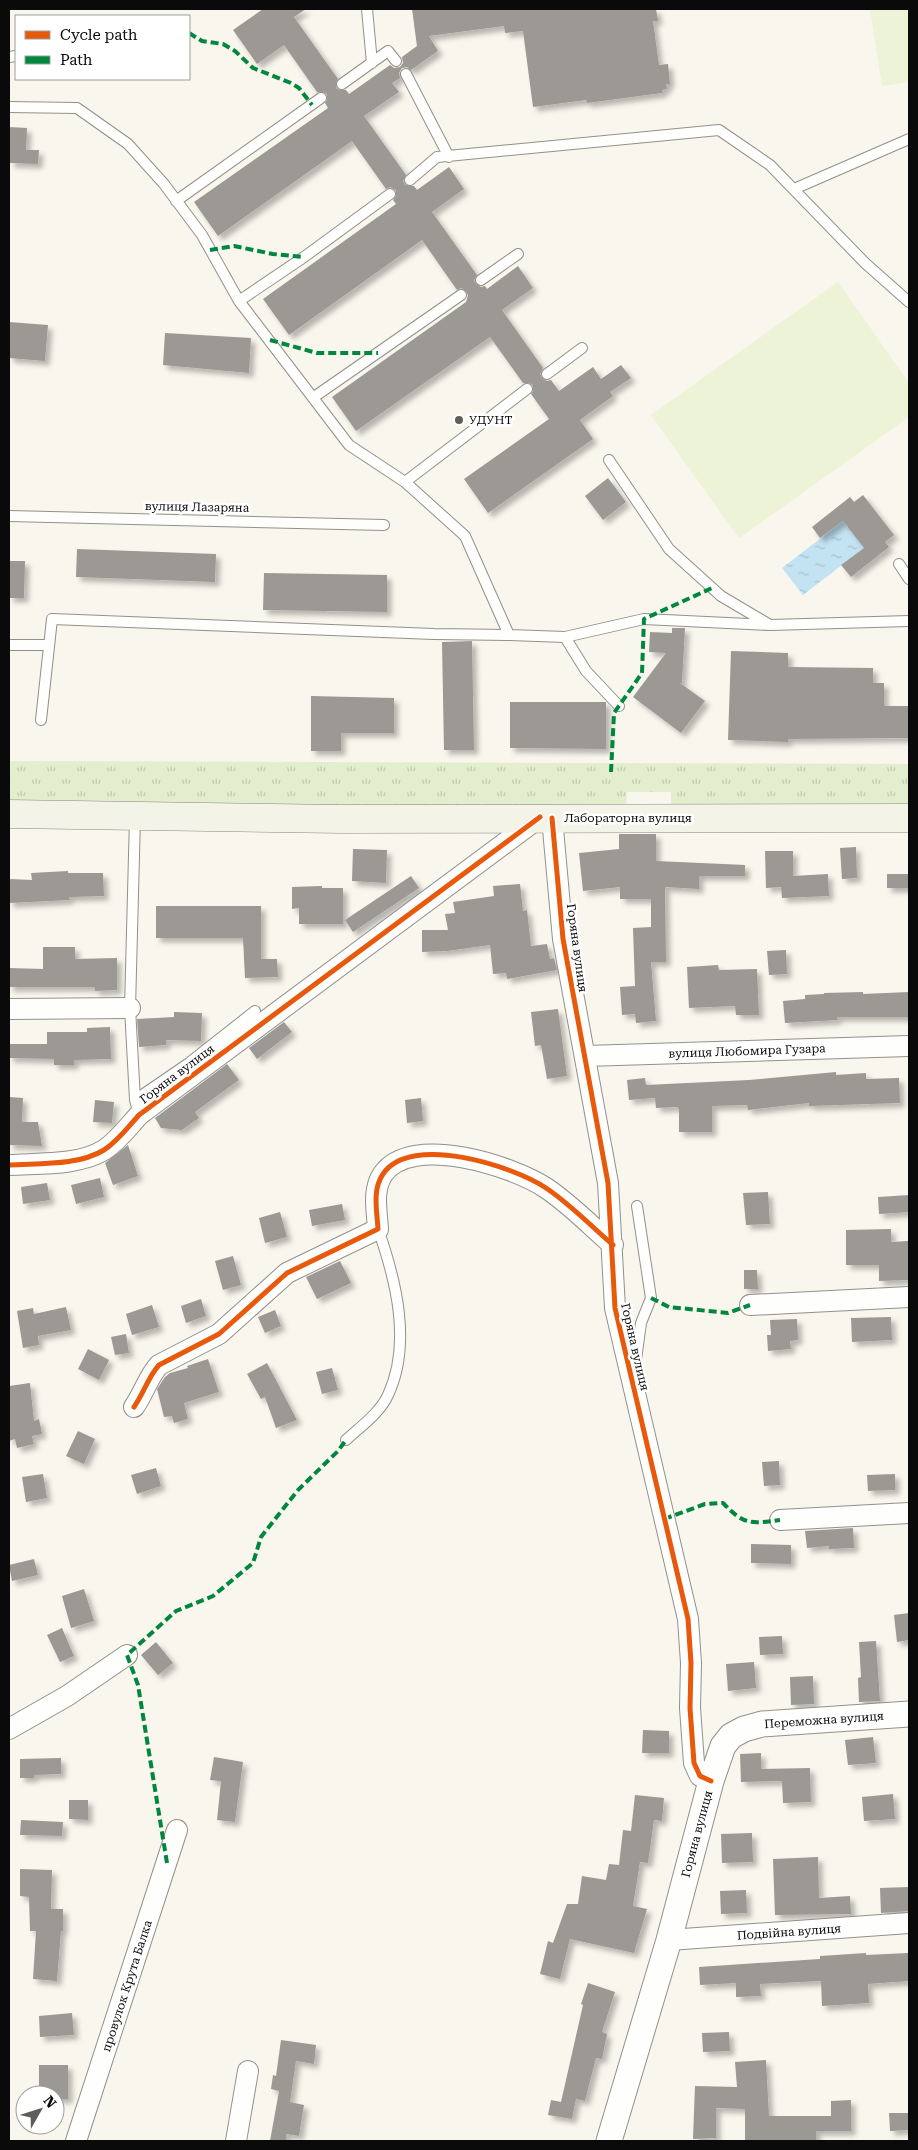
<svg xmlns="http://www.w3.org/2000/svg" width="918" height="2150" viewBox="0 0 918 2150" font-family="'Roboto Serif',serif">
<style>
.grass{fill:url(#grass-tufts)}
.pitch{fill:#ecf3d6}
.water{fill:url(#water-ripples)}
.building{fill:#9c9894;filter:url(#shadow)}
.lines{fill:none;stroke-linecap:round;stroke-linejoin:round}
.service-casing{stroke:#92908c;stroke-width:12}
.minor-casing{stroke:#92908c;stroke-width:22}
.tertiary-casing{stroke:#92908c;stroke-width:27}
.secondary-casing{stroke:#888783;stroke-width:29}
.service{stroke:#fefefc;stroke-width:10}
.minor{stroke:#fefefc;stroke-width:20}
.tertiary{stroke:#fefefc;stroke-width:25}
.secondary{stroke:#f4f3e7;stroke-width:28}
.quiet{stroke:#00873e;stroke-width:4;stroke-dasharray:8 4;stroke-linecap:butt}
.cycleway-casing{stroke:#fff;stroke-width:8}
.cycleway{stroke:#e8590c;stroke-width:5}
.poi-dot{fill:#5e5d59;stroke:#fff;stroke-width:2}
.labels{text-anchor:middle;stroke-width:5;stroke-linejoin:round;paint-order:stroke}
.poi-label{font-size:12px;fill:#0a0a0a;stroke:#fff;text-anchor:start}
.street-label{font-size:12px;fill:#0a0a0a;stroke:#fff}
</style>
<defs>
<pattern id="grass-tufts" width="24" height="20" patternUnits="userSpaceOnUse" patternTransform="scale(1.25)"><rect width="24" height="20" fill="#e2eecd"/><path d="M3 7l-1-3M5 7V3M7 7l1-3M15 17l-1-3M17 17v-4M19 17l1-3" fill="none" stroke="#c1cbaf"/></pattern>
<pattern id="water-ripples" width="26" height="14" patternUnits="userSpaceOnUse" patternTransform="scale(1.25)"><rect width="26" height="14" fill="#c3e3f3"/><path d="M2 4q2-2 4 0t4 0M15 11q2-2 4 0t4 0" fill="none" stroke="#a6c1cf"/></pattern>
<filter id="shadow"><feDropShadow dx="4.5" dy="4.5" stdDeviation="2.5" flood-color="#0004"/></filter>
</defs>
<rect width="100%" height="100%" fill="#f9f6ed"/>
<path class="grass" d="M9,761L909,764V805L671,807V792H627L626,807L9,804Z"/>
<path class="pitch" d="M870,9H909V82L882,86Z
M838,282L909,383V417L739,538L651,415Z"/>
<path class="water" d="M843,521L864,548L803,595L782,568Z"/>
<path class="building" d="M263,9H306L294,17L338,79L336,82V88L340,90H346L349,94L390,65L394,68L400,67L403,63L402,57L417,46L412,9H656L658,21H653L659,65L668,64L670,84H666L667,89L662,90V93L587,103L586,100L533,107L523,31L505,33L504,26L429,36L438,51L411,70L407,67L402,68L399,73L400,78L392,83L399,92L364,116L406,175L403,181L405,185L414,186L417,190L449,167L464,189L432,212L477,275L474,280L476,284L481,287L485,286L487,289L518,266L533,288L502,310L543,368L540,374L542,378L547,381L551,380L559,391L593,367L601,379L621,365L631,378L610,392L613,396L580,420L593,439L488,513L464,479L549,419L531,394L533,391V385L529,383H523L490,337L356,431L332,397L466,302L468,295L466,291L461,288L457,290L422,240L289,335L263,299L396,204L393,200L396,196V190L390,187L386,189L352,141L218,236L194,202L328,108L325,103L327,100V94L323,92H317L284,45L257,64L233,30Z
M9,127L27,128L26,150H39L38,164L10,163Z
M9,322L48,325L45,361L9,358Z
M165,333L251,338L249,373L163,365Z
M608,478L626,502L603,520L585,496Z
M863,495L894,535L885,542L889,547L851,577L841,565L864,548L843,521L820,538L812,527L850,497L854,502Z
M77,549L216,554L215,582L76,577Z
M9,561H25L24,598H9Z
M264,573L387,575V612L263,610Z
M672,628H685L682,683H680L705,701L681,733L633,697L666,653L649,652L650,632L672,633Z
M472,641L474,750H444L442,642Z
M731,651L788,653V667L873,668V683H884V706H909V738L788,739V742L728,740Z
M311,696L394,698V733H341V751H311Z
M510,702H606V749L510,748Z
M619,834H656V861L745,865V876H699V889L665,887L666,962H651L656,1021L636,1023L635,1014L622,1015L620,987L635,986L633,928L651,927V899H620V887L583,891L579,853L619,849Z
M856,847L857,878L842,879L840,848Z
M353,849L387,850L386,883L352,881Z
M765,851H793V876L828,874L829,896L782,898L781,887L766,888Z
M68,871V873H103L104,896L69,897V900L9,903V879L32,880L31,873Z
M887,874H909V888H887Z
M411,876L419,888L353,932L345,920Z
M520,884L523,911L527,910L531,946L547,944L550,959L554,958L557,970L507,979L506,973L493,974L490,945L447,951L422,952V930H448L445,914L455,913L453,902L494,896L493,886Z
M322,886V888H343V924H299V908L292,909V887Z
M156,906H261V959H277L278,977L245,978L243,938H156Z
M43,947H75V959L117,958V990L95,991V987H9V968L43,969Z
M786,950L787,974L769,975L767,951Z
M718,965L719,970L757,969L759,1015H736L735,1006L689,1008L687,967Z
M863,992V994L909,992V1017H837V1020L785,1023L783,1001L805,999V995L824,994V993Z
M558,1009L567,1076L547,1079L541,1045L535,1046L531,1012Z
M174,1012L202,1013L201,1041L166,1040V1045L139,1047L137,1019L174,1017Z
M284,1022L292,1032L257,1059L249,1048Z
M110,1027L111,1059L74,1060V1065H54V1059L9,1058V1044H47V1032H87V1028Z
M227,1064L239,1080L195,1112L199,1118L182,1130L161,1128L155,1118Z
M836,1072V1075L866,1073V1079L899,1078L900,1103L809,1106V1103L748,1110L747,1105L712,1106V1132H679V1109L677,1107L656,1108L655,1098L629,1100L627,1080L645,1078L646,1085L749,1080Z
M9,1097L23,1098L22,1122H38L42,1146L9,1145Z
M421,1098L423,1121L407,1123L405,1100Z
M95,1100L114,1102L112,1123L93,1122Z
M128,1145L138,1176L113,1185L105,1163Z
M100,1178L104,1197L76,1204L71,1185Z
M47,1183L50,1200L23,1204L21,1187Z
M768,1192L770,1224L746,1225L743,1193Z
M909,1195V1212L879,1214L878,1197Z
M342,1204L345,1220L312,1226L309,1210Z
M280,1212L287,1237L265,1243L259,1218Z
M891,1229V1242L908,1241L909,1280L879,1281V1265H846V1230Z
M233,1256L241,1285L223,1290L215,1261Z
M340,1261L351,1283L317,1299L306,1277Z
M744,1270H757L758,1289H744Z
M201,1299L206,1316L186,1323L181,1306Z
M152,1305L159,1327L132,1335L126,1314Z
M66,1307L71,1330L38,1336L39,1345L23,1348L17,1311L33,1308L34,1314Z
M275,1310L281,1326L265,1333L258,1317Z
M891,1317L892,1340L852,1342L851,1318Z
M797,1319L798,1340L790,1341L791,1349L768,1351L767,1335H771L770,1320Z
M126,1334L129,1353L115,1355L111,1337Z
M88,1349L109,1360L99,1380L78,1369Z
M208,1359L219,1392L184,1403L188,1419L174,1423L172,1416L164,1417L157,1389L165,1377L170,1373L188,1368L187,1366Z
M267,1363L297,1420L276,1428L265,1397L261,1399L247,1374Z
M332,1368L338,1390L322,1394L316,1372Z
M30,1383L34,1421L39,1419L42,1434L32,1436L34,1444L17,1448L15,1439L9,1441V1386Z
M78,1431L95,1439L84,1464L66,1456Z
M779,1461L780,1485L764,1486L762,1462Z
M156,1468L161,1486L137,1494L131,1475Z
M43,1474L47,1498L26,1502L22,1477Z
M895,1474V1490L868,1491L867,1475Z
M853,1528L854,1548L829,1549V1546L807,1548L805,1531Z
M751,1544L791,1545V1564L751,1563Z
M34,1559L38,1575L12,1581L9,1565Z
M84,1589L94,1621L71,1628L62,1596Z
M909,1613V1640L897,1642L894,1615Z
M62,1628L74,1656L60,1662L47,1635Z
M782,1636L783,1654L760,1655L759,1637Z
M876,1641L880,1701L859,1702L858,1678L861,1677L859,1642Z
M156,1642L173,1663L158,1675L141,1655Z
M754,1662L756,1688L728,1691L726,1664Z
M813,1676L814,1704L791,1705L790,1677Z
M643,1730L669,1731V1753H642Z
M873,1737L876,1763L848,1765L845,1740Z
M761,1753V1769L810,1768L811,1802L783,1803L782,1781L741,1782L740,1754Z
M214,1757L243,1762L235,1822L217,1820L221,1781L210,1780Z
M61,1758V1774L34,1775V1778H20V1759Z
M893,1794L895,1819L864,1821L862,1797Z
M635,1795L664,1798L662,1821L654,1820L648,1863L640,1862L633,1906L647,1909L634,1953L570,1939L560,1979L540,1974L548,1941L553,1943L567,1904H578L582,1876L606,1880L609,1864L619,1865L623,1830L631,1831Z
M69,1800H88V1820L69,1819Z
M21,1820L63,1822L62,1836L20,1835Z
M752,1833L753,1862L722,1863L721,1834Z
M818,1857L819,1898L850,1896L851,1914L775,1915L773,1859Z
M20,1869L52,1870L51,1909H63V1931H61L57,1981L33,1979L36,1931H30L29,1897L20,1896Z
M909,1887V1911L881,1913L880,1888Z
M746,1890L747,1913L721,1914L720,1891Z
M866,1953V1955L908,1953L909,1981L868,1984L869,2003L822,2006L821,1981L760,1984L761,1996L736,1997V1983L700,1985L699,1967L820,1959V1956Z
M588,1983L615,1992L602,2032L607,2034L602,2059L596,2058L585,2101L576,2099L572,2119L548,2115L551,2100L561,2102L583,2005L581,2004Z
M72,2013L74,2035L40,2037L39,2016Z
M729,2032L730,2051L703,2052L702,2033Z
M281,2040L316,2045L314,2064L296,2061L290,2102L304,2105L299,2136L286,2134V2141H270L279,2091L271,2089L273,2075L276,2076Z
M766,2060L769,2116H831V2101L851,2100V2131H816V2141H745V2109L716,2108V2138L693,2139L695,2086L737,2087L735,2062Z
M39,2065H68V2099H55V2095H39Z
M889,2113H909V2130L890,2131Z"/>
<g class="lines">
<defs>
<path id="service" d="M367,9L372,63
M9,57L16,56
M406,74L449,157
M342,84L388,51L396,61
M9,107L77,108L128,144L164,184L202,235L239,301L349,445L405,482L465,536L509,635
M410,180L437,157L719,130L770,165L865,263L909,302
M794,189L909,139
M176,201L321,98
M481,280L518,254
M239,301L304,257L390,194
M547,374L582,348
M314,397L461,295
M609,460L669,549L721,596L770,625L909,621
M405,482L527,389
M9,516L384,525
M899,564L909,579
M565,637L586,671L619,706
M9,645H49
M41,720L52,619L434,634L509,635L565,637L644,619L770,625
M135,817L130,1008L135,1100L139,1115
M135,1100L189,1063L255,1011
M635,1367L641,1323L651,1298L637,1206
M346,1440C360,1427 380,1413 388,1395C412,1344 396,1280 378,1229"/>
<path id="minor" d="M552,818L563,939L608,1183L615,1308L688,1619L691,1663L690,1708L694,1763L700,1776L711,1781
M9,1009L130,1008
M585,1056L909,1046
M9,1165C38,1163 78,1166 104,1150C118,1141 128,1127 139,1115L540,817
M750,1305L909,1297
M134,1407C144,1393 148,1377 159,1365L219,1334L287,1273L378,1229C377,1211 372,1190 383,1174C411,1133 513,1166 546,1188C570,1204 591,1226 613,1245
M780,1520L909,1513
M9,1729L67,1696L127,1655
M669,1940L909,1923
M76,2141L177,1830
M236,2141L248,2071"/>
<path id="tertiary" d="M609,2141L669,1940L711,1781L723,1746L731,1736L744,1729L762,1724L909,1714"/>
<path id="secondary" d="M9,814L341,819L909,818"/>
</defs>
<use href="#service" class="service-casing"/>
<use href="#minor" class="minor-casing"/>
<use href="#tertiary" class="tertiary-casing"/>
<use href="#secondary" class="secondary-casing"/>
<use href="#service" class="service"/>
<use href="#minor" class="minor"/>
<use href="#tertiary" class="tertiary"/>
<use href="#secondary" class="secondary"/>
<path class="quiet" d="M189,33L202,41L223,44L235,51L253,68L291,83L299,88L312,105
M210,250L234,246L273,254L304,257
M270,340L317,353H378
M611,772L614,713L642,673L644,619L712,588
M651,1298L669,1307L728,1313L750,1305
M664,1519L705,1504L723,1503C744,1525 750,1524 780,1520
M167,1863L138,1685L127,1655L176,1611L213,1596L253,1563L261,1537L298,1490L338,1451L346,1440"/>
<defs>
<path id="cycleway" d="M552,818L563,939L608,1183L615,1308L688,1619L691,1663L690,1708L694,1763L700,1776L711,1781
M9,1165C38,1163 78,1166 104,1150C118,1141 128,1127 139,1115L540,817
M134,1407C144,1393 148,1377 159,1365L219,1334L287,1273L378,1229C377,1211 372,1190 383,1174C411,1133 513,1166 546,1188C570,1204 591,1226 613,1245"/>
</defs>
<use href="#cycleway" class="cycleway-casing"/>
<use href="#cycleway" class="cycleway"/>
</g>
<circle class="poi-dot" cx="459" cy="420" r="5"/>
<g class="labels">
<g class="poi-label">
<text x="469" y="424">УДУНТ</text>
</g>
<g class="street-label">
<text transform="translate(197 507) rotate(1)" y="4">вулиця Лазаряна</text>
<text x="628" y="822">Лабораторна вулиця</text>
<text transform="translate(577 948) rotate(82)" y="4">Горяна вулиця</text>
<text transform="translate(747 1051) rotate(-2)" y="4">вулиця Любомира Гузара</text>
<text transform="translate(177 1074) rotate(-37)" y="4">Горяна вулиця</text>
<text transform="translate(635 1347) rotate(77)" y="4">Горяна вулиця</text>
<text transform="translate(824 1720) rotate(-4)" y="4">Переможна вулиця</text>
<text transform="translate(697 1834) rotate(-75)" y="4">Горяна вулиця</text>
<text transform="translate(789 1932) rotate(-4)" y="4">Подвійна вулиця</text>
<text transform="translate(127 1986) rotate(-72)" y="4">провулок Крута Балка</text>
</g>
</g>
<rect width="918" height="2150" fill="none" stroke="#0a0a0a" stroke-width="20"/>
<rect x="15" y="15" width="175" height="65" fill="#ffffff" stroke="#9d9d9d"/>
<rect x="25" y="31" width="25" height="8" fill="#e8590c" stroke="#9d9d9d"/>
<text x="60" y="40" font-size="15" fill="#0a0a0a">Cycle path</text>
<rect x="25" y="56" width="25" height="8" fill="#00873e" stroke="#9d9d9d"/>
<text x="60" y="65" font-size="15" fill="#0a0a0a">Path</text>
<g transform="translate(40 2110) rotate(51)"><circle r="24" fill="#ffffff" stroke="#9d9d9d"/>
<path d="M0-4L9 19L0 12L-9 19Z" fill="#5e5d59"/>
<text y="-8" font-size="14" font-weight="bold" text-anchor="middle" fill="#0a0a0a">N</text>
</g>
</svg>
